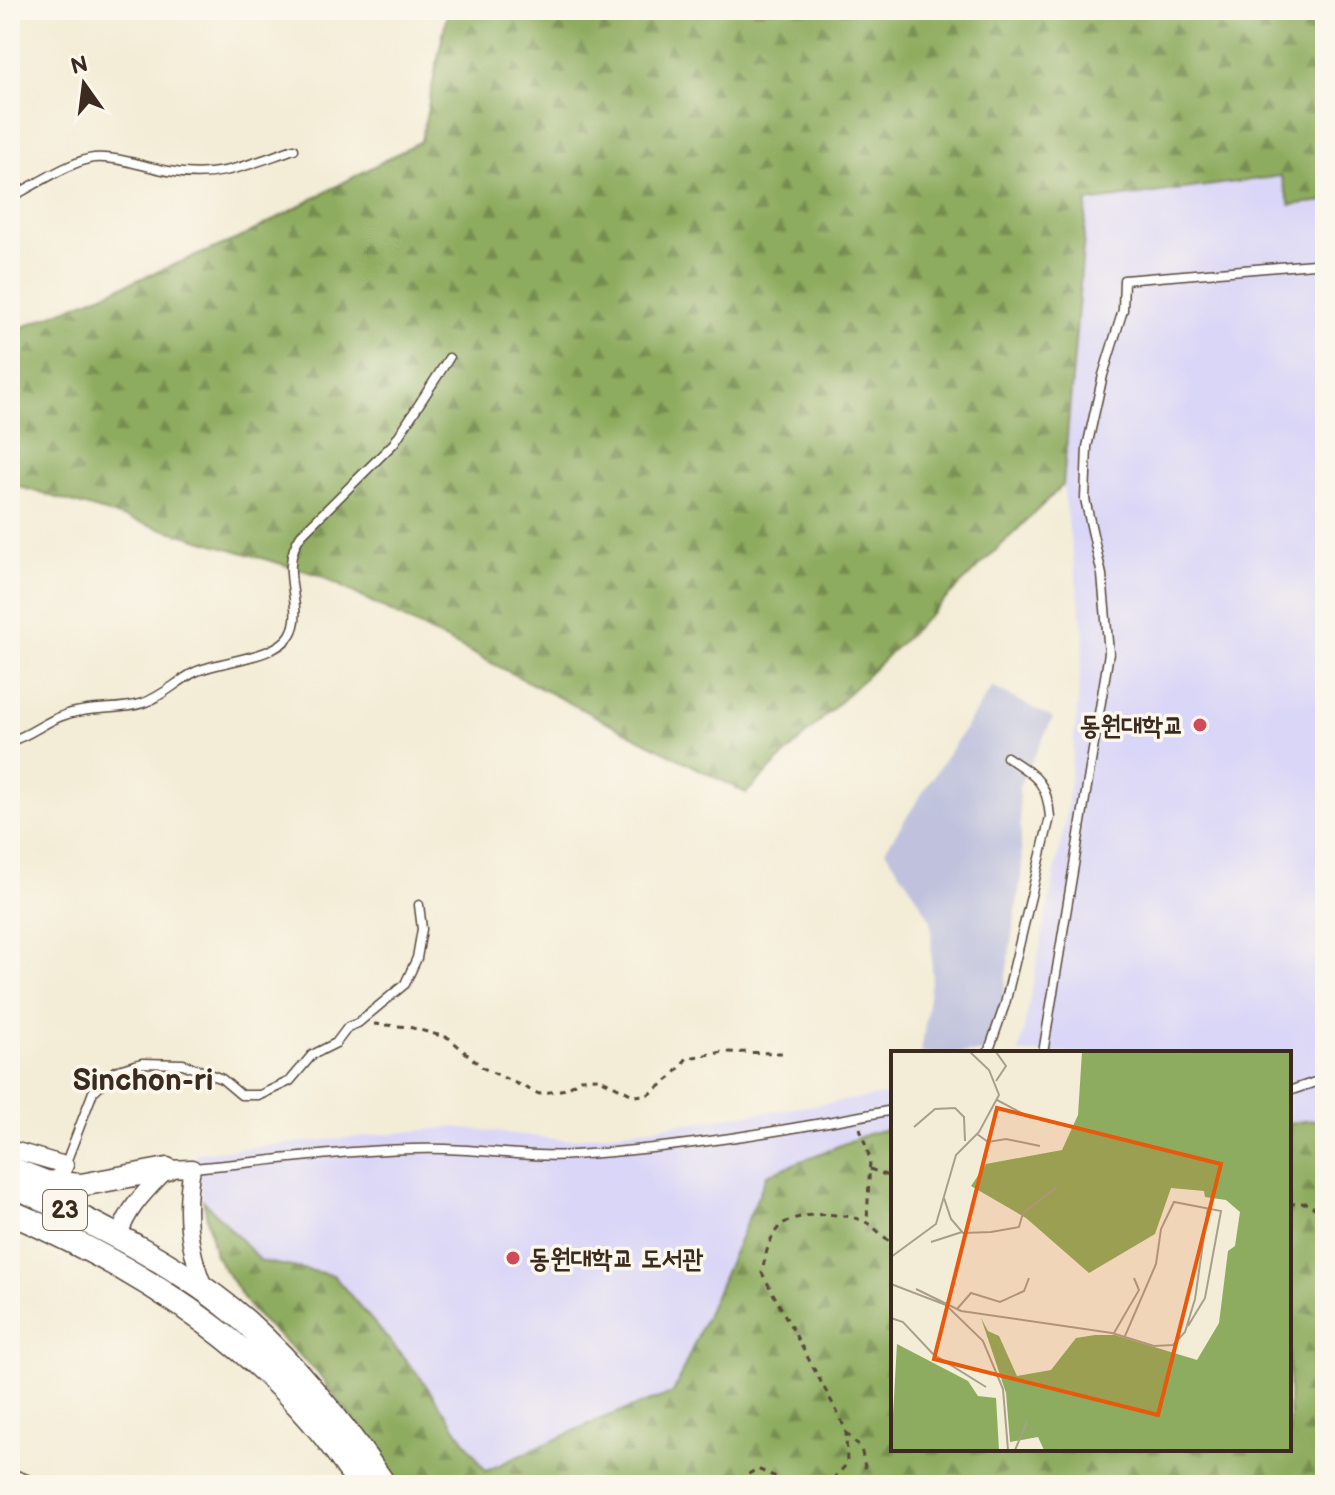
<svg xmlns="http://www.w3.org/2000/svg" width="1335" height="1495" viewBox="0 0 1335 1495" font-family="'Balsamiq Sans','Poor Story',sans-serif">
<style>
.built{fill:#dad6f7}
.industrial{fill:#c0c2dd}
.forest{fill:url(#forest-firs);stroke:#646b3e;stroke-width:2}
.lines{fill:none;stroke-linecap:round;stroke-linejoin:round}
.lane-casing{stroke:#57473a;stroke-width:11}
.street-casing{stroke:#57473a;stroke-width:19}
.secondary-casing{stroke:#57473a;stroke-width:25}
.primary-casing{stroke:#57473a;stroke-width:27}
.path{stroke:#57473a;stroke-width:3;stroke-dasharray:6 6;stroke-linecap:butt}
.lane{stroke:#fff;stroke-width:8}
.street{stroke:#fff;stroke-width:16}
.secondary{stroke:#fff;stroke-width:22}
.primary{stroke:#fff;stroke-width:24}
.poi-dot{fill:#d1495b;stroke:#fbf7ec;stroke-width:3}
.labels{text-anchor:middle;stroke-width:7;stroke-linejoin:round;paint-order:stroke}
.shield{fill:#fbf7ec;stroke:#75685c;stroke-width:2}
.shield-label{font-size:24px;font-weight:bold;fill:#3b2a1e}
.poi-label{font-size:26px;font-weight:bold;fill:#3b2a1e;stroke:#fbf7ec;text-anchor:end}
.quarter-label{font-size:30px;font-weight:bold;fill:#3b2a1e;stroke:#fbf7ec}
.inset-road{fill:none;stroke:#a99e8c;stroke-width:2}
.view{fill:#e8590c;fill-opacity:0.15;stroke:#e8590c;stroke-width:4}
.inset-edge{fill:none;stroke:#3b2a1e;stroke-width:4}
</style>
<defs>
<pattern id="forest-firs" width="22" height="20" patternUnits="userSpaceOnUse" patternTransform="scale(2)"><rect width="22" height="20" fill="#8eac5f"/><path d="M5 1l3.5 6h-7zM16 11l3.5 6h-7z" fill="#758c4e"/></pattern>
</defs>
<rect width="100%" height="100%" fill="#fbf7ec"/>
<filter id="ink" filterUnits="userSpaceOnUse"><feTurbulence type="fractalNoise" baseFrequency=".0125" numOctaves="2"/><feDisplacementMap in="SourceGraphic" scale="16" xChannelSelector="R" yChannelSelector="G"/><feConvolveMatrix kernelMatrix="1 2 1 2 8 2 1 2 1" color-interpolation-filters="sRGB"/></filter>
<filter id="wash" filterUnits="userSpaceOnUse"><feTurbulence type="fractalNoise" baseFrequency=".006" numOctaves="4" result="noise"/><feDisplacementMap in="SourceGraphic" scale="32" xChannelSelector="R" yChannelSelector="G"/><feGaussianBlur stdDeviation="1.8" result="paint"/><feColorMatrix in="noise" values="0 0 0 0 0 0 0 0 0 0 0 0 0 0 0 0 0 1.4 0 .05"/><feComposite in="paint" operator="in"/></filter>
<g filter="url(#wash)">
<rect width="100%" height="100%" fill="#f3ecd6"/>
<path class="built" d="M1282,175L1290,205L1325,201V1121L1289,1123V1053H1019L1067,812L1084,637L1063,485L1087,201Z
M893,1094V1128L870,1133L767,1176L673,1393L603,1418L486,1471L418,1374L333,1275L261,1261L203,1200L196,1153L455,1127L565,1140Z"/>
<path class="industrial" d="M992,687L1053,718L1019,787L1022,872L994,1053H921L932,975L931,921L916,895L885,850Z"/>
<path class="forest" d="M448,10H1325V201L1290,205L1281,176L1087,202L1063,485L746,793L319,575L10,484V348L18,329L242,237L421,141Z
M1314,1120L1325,1121V1485H399L392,1471L315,1370L252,1311L215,1255L203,1200L261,1261L333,1275L418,1374L486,1471L603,1418L673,1393L767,1175L870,1133L893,1128V1449H1289V1123Z"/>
</g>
<g filter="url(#ink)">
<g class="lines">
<defs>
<path id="lane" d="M10,198C31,187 73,160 94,158C118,156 144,167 168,171C218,180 247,165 294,149
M1323,263L1325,280
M10,741C30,736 45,721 65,715C89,706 118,711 143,703C162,697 177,681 195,672C220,660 275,659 290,635C307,608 276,571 301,535L394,443L449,358
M988,1053L1005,1004L1050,817C1047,780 1035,776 1007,757
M1043,1053L1109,653L1102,575L1085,499L1087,447L1103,375L1123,310L1124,280L1325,263
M1289,1091L1318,1081L1325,1074
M65,1165L93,1092L115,1071L142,1063L183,1064L222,1079L241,1095H260L290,1081L312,1055L336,1043L348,1027L358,1023L405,984L417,958L422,929L419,905
M192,1168C276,1161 361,1147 446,1149C489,1150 531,1158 574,1155C681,1148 788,1130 893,1110"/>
<path id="street" d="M10,1149L65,1165L56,1183
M119,1236C128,1207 146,1191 167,1169L192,1168C184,1211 188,1247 204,1287
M10,1477L31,1485"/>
<path id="secondary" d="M10,1168L46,1182L81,1185L167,1169"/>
<path id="primary" d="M10,1183C90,1222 179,1263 246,1322C299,1370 344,1426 384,1485
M10,1212C148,1272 279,1356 360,1485"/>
</defs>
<use href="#lane" class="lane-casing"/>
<use href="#street" class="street-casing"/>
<use href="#secondary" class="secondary-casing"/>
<use href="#primary" class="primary-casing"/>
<path class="path" d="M374,1024L409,1027L449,1038L483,1068L539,1094L566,1089L580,1079L598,1078L635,1096L650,1094L672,1077L687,1058L724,1052L783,1053
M860,1128L870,1159L867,1222
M870,1169L893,1178
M1289,1204L1307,1203L1319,1211L1325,1258
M846,1433L861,1448L869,1485
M744,1485L747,1475L757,1469L796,1485
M810,1485L831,1481L847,1464L846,1433L841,1419L762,1273C765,1257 769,1233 784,1223C804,1211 850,1212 869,1224C877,1230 885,1238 893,1244"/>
<use href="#lane" class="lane"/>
<use href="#street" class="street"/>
<use href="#secondary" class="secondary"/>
<use href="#primary" class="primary"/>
</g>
</g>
<g class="poi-dot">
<circle cx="1200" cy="725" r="8"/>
<circle cx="513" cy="1258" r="8"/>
</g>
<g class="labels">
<rect class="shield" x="43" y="1190" width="44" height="40" rx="6"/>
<g class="shield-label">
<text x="65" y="1218">23</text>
</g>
<g class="poi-label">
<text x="1184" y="734">동원대학교</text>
<text x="529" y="1267" text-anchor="start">동원대학교 도서관</text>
</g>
<g class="quarter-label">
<text x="143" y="1090">Sinchon-ri</text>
</g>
</g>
<g transform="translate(891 1051)">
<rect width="400" height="400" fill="#f3ecd6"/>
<path d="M191,1H400V399H153L147,386L119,391L115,342L90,267L97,280L108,285L126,325L160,319L185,287L204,284H224L306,309L328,272L337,200L344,195L349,161L335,149L314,146L313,140L280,137L264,183L198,222L135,167L80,135L95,113L171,99L187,64ZM6,293L77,330L87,345L105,347L108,399H0Z" fill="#8eac5f"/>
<path class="inset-road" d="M105,1L115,15L105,30M106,49L140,67M23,76L44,58L64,57L73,66L74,90M86,83L97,91L115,88L149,95M53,147L60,168L72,182L100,181L128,176L132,162L166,136M40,191L71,181M0,206L45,173L65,104L88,81L108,44L98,19L79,1M0,233L55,254L92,290L112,338L117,399M25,238L70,260L221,282L263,295L282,294L294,281L304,248L317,157M66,258L80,242L109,251L133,240L138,227M0,267L12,271L42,303L95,336M223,282L248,239L243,227M234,285L265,213L270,178L283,151L330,160L314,247L297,275M124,399L136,371"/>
<path class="view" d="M106,57L330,113L267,364L43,308Z"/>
<rect width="400" height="400" class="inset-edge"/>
</g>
<rect width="1335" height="1495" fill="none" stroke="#fbf7ec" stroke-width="40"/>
<g transform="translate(84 84) rotate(346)" stroke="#fbf7ec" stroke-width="6" paint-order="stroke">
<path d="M0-6L14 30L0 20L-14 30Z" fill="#3b2a1e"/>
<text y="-12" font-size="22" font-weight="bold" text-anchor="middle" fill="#3b2a1e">N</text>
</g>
</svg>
